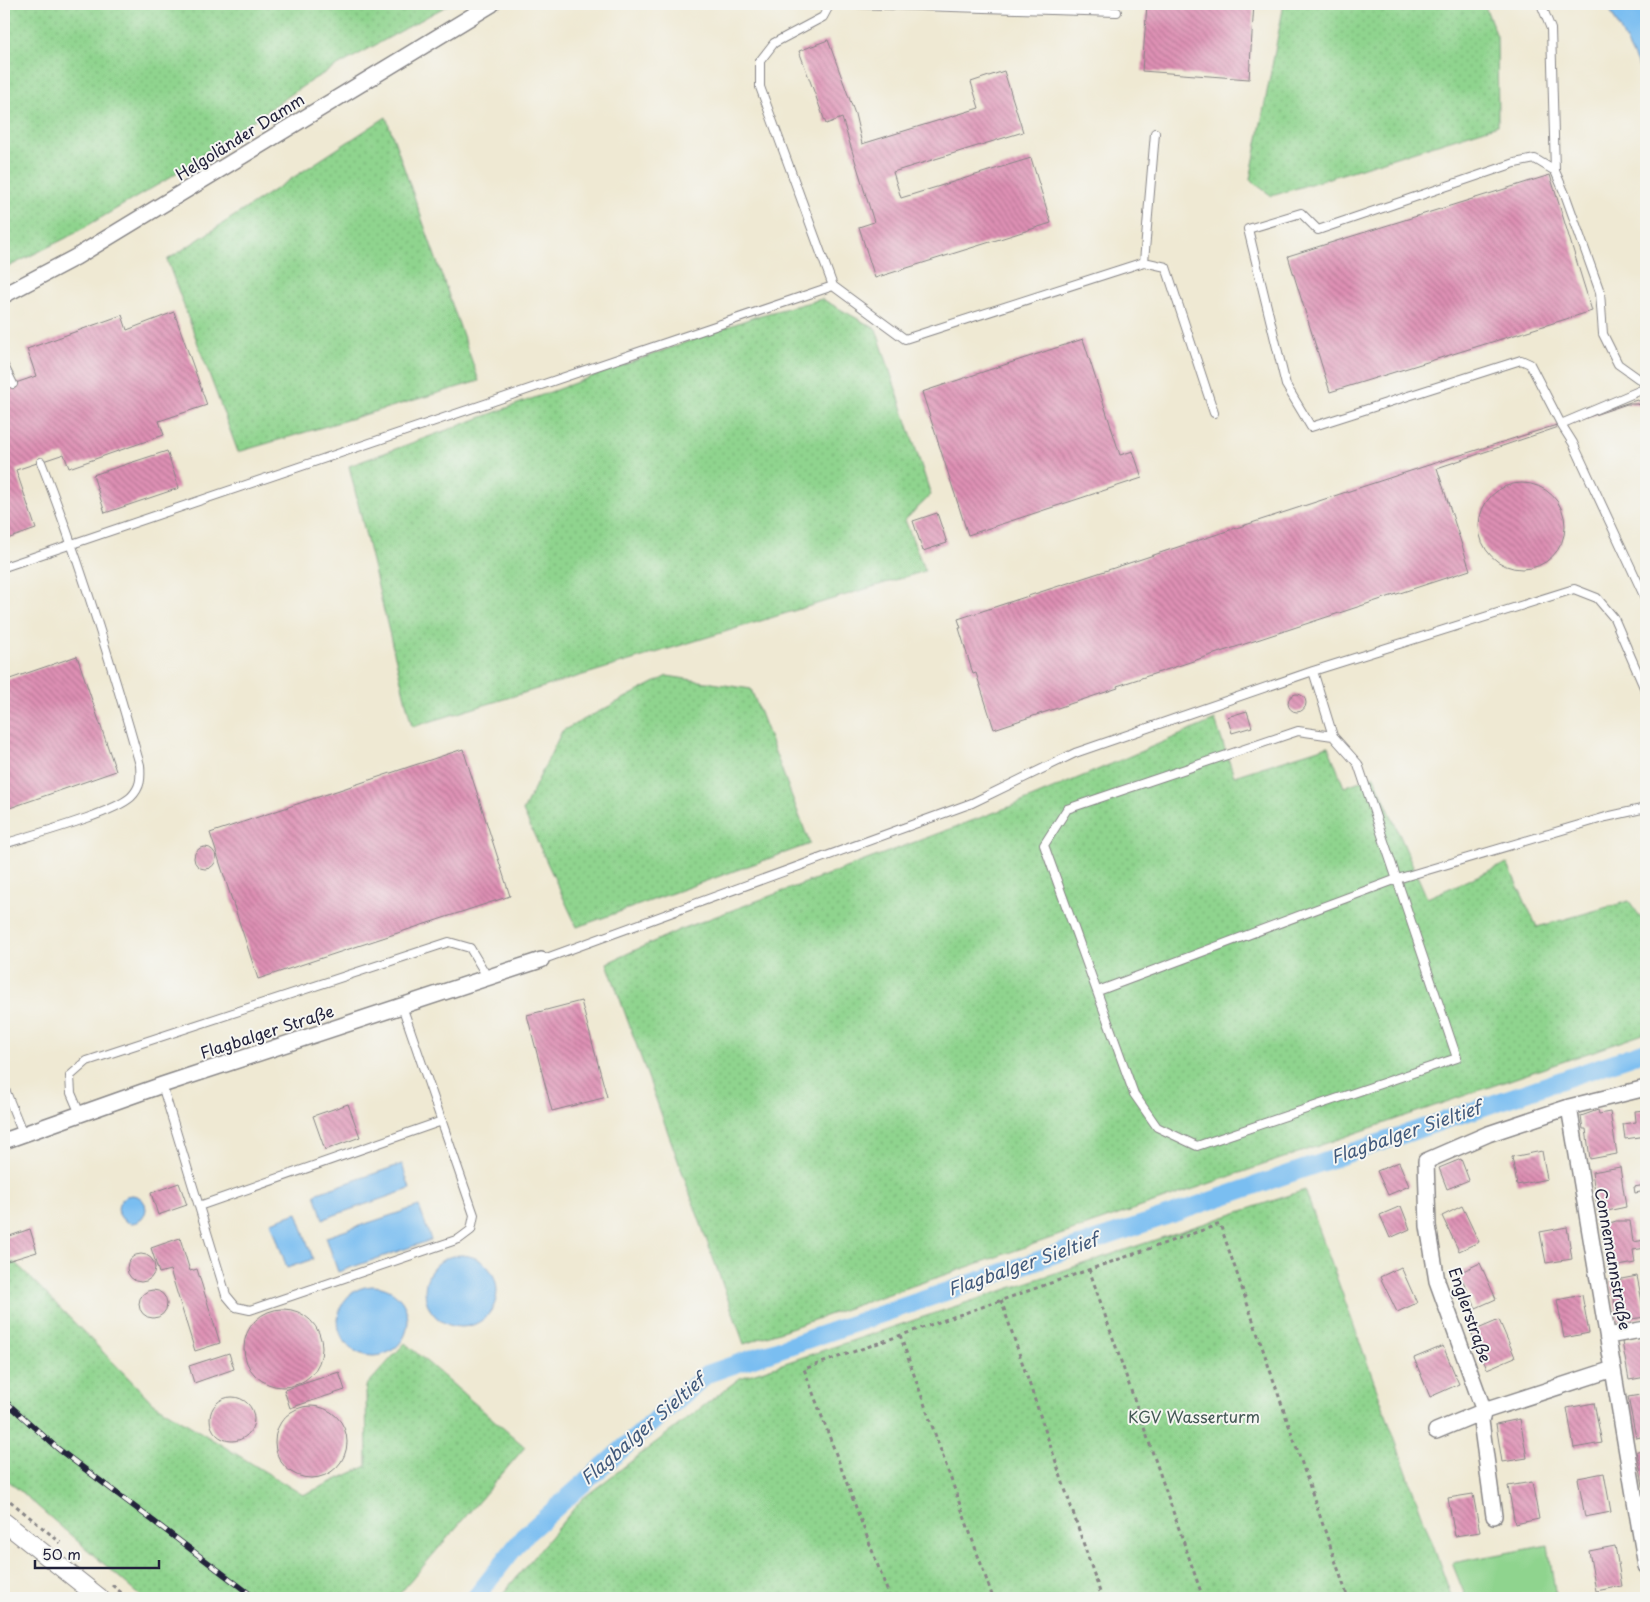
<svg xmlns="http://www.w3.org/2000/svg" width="1650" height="1602" viewBox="0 0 1650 1602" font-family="'Playpen Sans',sans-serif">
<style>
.grass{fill:url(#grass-dots);stroke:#587b64}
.park{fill:#8fd48e;stroke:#587b64}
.water{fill:#7abef1;stroke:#4e7096}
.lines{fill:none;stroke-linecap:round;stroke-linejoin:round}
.canal{stroke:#7abef1;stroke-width:18}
.building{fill:url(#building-back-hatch)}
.service-casing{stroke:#888687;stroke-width:10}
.minor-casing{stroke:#888687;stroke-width:18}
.tertiary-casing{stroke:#888687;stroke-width:20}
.path{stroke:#888687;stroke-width:3;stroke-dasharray:4 4;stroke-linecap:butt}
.service{stroke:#fff;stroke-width:8}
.minor{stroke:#fff;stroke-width:15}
.tertiary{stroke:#fff;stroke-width:18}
.rail-casing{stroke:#22223b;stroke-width:5.5}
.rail{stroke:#f6f6f2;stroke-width:4;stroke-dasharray:11;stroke-linecap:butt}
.labels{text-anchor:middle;stroke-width:4;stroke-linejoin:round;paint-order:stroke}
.street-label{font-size:16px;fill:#22223b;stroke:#f6f6f2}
.park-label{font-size:16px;fill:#435754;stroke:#f6f6f2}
.water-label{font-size:18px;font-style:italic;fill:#41597b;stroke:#f6f6f2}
</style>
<defs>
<pattern id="grass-dots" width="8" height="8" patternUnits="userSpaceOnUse" patternTransform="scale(1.25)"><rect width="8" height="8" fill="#8fd48e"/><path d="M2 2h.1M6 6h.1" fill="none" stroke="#7bb67b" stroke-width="1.8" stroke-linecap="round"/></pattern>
<pattern id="building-back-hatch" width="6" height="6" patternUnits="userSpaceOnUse" patternTransform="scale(1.25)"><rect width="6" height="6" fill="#de90b4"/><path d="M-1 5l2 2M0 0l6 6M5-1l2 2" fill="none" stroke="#b47594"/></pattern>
</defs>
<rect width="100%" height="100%" fill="#f6f6f2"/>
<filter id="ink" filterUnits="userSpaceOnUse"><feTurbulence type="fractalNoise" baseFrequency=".02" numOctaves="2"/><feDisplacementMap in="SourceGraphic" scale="10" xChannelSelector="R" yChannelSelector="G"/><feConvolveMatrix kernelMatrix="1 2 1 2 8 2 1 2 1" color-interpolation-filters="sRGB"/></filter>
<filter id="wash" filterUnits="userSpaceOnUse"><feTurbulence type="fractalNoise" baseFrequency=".0096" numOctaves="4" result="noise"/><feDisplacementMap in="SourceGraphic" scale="20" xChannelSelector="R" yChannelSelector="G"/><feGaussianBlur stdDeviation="1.12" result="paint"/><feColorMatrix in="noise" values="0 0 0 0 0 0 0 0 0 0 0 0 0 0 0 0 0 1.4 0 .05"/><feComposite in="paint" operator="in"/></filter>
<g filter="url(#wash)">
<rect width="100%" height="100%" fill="#efe9d3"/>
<path class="grass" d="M4,4H450L312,80L166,180L66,238L4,269Z
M1284,4H1484L1497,36L1498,125L1272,196L1250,180Z
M386,117L479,381L238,452L167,260Z
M822,299L876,329L931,495L905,520L925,571L412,727L349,466L757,316Z
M667,676L751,689L810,844L577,927L523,811L562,731Z
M1215,720L1234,776L1328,746L1344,787L1374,776L1427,898L1507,863L1537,927L1629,901L1646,925V1033L744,1344L607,963L679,930L1017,804Z
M1305,1190L1452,1598H499L582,1499L740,1378Z
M4,1258L18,1265L153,1403L303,1495L367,1466L366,1386L405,1343L525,1447L396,1598H143L4,1477Z"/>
<path class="park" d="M1548,1545L1556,1598H1466L1452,1563Z"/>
<path class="water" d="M1607,4H1646V81Z
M402,1164L410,1189L323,1219L315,1194Z
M118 1209a14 14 0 1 1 28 0a14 14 0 1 1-28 0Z
M419,1206L431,1240L338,1272L326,1237Z
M297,1213L313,1259L287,1268L271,1222Z
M425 1291a36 36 0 1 1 72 0a36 36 0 1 1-72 0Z
M338 1321a35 35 0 1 1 70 0a35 35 0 1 1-70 0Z"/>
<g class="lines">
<path class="canal" d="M475,1598L523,1537L707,1374L1646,1051"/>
</g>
<g id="blocks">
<path class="building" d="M1147,4H1254L1249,79L1142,71Z
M828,40L855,114L862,144L979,108L971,82L1004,71L1023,132L893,172L901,198L1031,158L1051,223L875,278L859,227L874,222L842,118L826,124L799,51Z
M1550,175L1592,311L1330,392L1288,256Z
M174,312L207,405L159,421L164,435L69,468L64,454L16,470L36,529L4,540V387L36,376L27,349L122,315L127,330Z
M1083,339L1120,455L1133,451L1142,478L968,535L922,392Z
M1637,400L1646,404V407L1637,404H1627L1437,468L1470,570L1117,686L1118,688L994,729L976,673L973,674L959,628H961L958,619L1435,463Z
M167,451L179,488L105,513L93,475Z
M1479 526a43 43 0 1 1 86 0a43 43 0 1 1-86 0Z
M937,513L947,543L923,551L913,521Z
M77,656L116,771L4,810V681Z
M1288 703a9 9 0 1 1 18 0a9 9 0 1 1-18 0Z
M1247,711L1252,727L1232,733L1227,717Z
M463,749L510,896L258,979L210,833Z
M194 858a11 11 0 1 1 22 0a11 11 0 1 1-22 0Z
M581,1001L607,1097L552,1111L527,1015Z
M348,1104L360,1137L325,1150L313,1116Z
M1598,1110L1599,1114L1610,1112L1617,1154L1590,1159L1586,1129H1583L1581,1116Z
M1645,1110L1646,1136L1625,1139L1623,1124L1636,1122L1635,1111Z
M1542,1151L1547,1179L1517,1185L1512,1157Z
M1461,1159L1469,1180L1447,1189L1439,1168Z
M1399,1162L1409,1186L1388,1195L1377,1171Z
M1620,1167L1626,1207L1598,1213L1592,1172Z
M179,1183L187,1205L158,1215L151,1193Z
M1646,1185V1191L1635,1193L1634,1187Z
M1401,1206L1410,1229L1390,1238L1380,1215Z
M1462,1206L1479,1242L1459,1251L1442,1216Z
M1616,1221H1630L1633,1242L1645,1240L1644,1234L1646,1233V1248L1633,1250L1635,1263L1608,1268L1601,1226Z
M1567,1227L1572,1259L1546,1263L1540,1232Z
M30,1229L37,1252L4,1262V1238Z
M180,1238L190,1271L197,1269L220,1343L195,1351L170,1270L159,1273L151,1248Z
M127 1268a14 14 0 1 1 28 0a14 14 0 1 1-28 0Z
M1480,1263L1496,1299L1476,1308L1459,1273Z
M1401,1267L1417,1303L1397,1312L1380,1277Z
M1637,1276L1645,1317L1618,1321L1611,1281Z
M139 1304a14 14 0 1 1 28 0a14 14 0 1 1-28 0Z
M1582,1295L1589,1333L1564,1338L1557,1300Z
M244 1348a39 39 0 1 1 78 0a39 39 0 1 1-78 0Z
M1499,1320L1515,1357L1487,1369L1471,1332Z
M1646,1337V1377L1629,1380L1622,1342Z
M1443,1346L1459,1384L1430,1397L1414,1358Z
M229,1353L234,1369L194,1383L189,1366Z
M339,1372L345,1390L290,1408L284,1390Z
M1646,1394V1436L1636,1438L1628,1397Z
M210 1419a22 22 0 1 1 44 0a22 22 0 1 1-44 0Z
M1594,1403L1602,1443L1574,1448L1567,1408Z
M275 1442a36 36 0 1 1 72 0a36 36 0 1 1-72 0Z
M1520,1419L1527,1458L1502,1462L1496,1424Z
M1646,1450V1490L1644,1491L1637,1451Z
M1604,1473L1611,1512L1585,1517L1578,1478Z
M1532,1482L1539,1519L1515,1524L1508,1486Z
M1473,1494L1480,1532L1455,1536L1448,1498Z
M1615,1546L1622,1586L1596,1591L1589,1551Z"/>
</g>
</g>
<g filter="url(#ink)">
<use href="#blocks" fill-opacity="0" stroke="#888687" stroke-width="1"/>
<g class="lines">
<defs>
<path id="service" d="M830,4L823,17L774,43L760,61V87L833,286
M856,4L1117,12
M1541,4L1551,29L1555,171
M1144,262L1155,133
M4,366L13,384
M1646,388L1561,424L1573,443L1646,600
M1561,424L1530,364L1521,360L1311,427L1286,385L1248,229L1301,213L1318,230L1515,163L1535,159L1555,171L1565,194L1600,292L1603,334L1618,364L1646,384
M4,567L833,286L905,339L1144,262L1166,267L1214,413
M1313,671L1333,736
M1298,731L1333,736L1358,764L1457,1058L1197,1146L1157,1127L1134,1094L1044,845L1067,809Z
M4,844C32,835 112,814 131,797C141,787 141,778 140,765C111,662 80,561 41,462
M541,960L972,803L1075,753L1313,671L1574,589L1597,598L1614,618L1646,692
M1098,991L1397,879L1606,817L1646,808
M162,1085L226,1295L236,1307L250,1310L459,1239L471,1230L474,1215L402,1006
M4,1087L23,1134
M80,1114L71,1093L70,1076L87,1061L449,942L470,948L488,978
M199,1206L442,1121"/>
<path id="minor" d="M4,295L76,257L492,4
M1569,1107L1646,1566
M4,1141L162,1085L541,960
M1608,1336L1646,1329
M1436,1431L1484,1411L1613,1369
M1494,1516L1481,1421L1484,1411L1437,1281L1428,1226L1426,1161L1488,1134L1569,1107L1646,1088"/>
<path id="tertiary" d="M4,1522L100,1598"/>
</defs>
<use href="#service" class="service-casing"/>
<use href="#minor" class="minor-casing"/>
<use href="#tertiary" class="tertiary-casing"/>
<path class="path" d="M1089,1269L1203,1598
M1001,1300L1102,1598
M900,1335L993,1598
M4,1496L61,1543
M112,1585L128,1598
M890,1598L804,1369L1220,1224L1348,1598"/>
<use href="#service" class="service"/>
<use href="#minor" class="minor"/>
<use href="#tertiary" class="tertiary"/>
<defs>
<path id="rail" d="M4,1400L57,1448L255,1598"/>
</defs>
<use href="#rail" class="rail-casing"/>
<use href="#rail" class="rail"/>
</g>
</g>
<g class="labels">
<g class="street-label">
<text transform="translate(240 137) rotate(-32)" y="6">Helgoländer Damm</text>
<text transform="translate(267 1032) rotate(-18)" y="6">Flagbalger Straße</text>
<text transform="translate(1613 1259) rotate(80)" y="6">Connemannstraße</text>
<text transform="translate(1470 1315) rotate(71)" y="6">Englerstraße</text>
</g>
<g class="park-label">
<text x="1194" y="1423">KGV Wasserturm</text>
</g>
<g class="water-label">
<text transform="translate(1406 1133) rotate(-19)" y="6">Flagbalger Sieltief</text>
<text transform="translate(1023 1265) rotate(-19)" y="6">Flagbalger Sieltief</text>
<text transform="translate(643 1430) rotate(-41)" y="6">Flagbalger Sieltief</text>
</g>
</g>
<rect width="1650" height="1602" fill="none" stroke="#f6f6f2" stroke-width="20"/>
<path d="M35 1560v8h124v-8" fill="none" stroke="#22223b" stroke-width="2.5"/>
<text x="42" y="1560" font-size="15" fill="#22223b" stroke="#f6f6f2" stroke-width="4" paint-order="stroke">50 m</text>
</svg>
